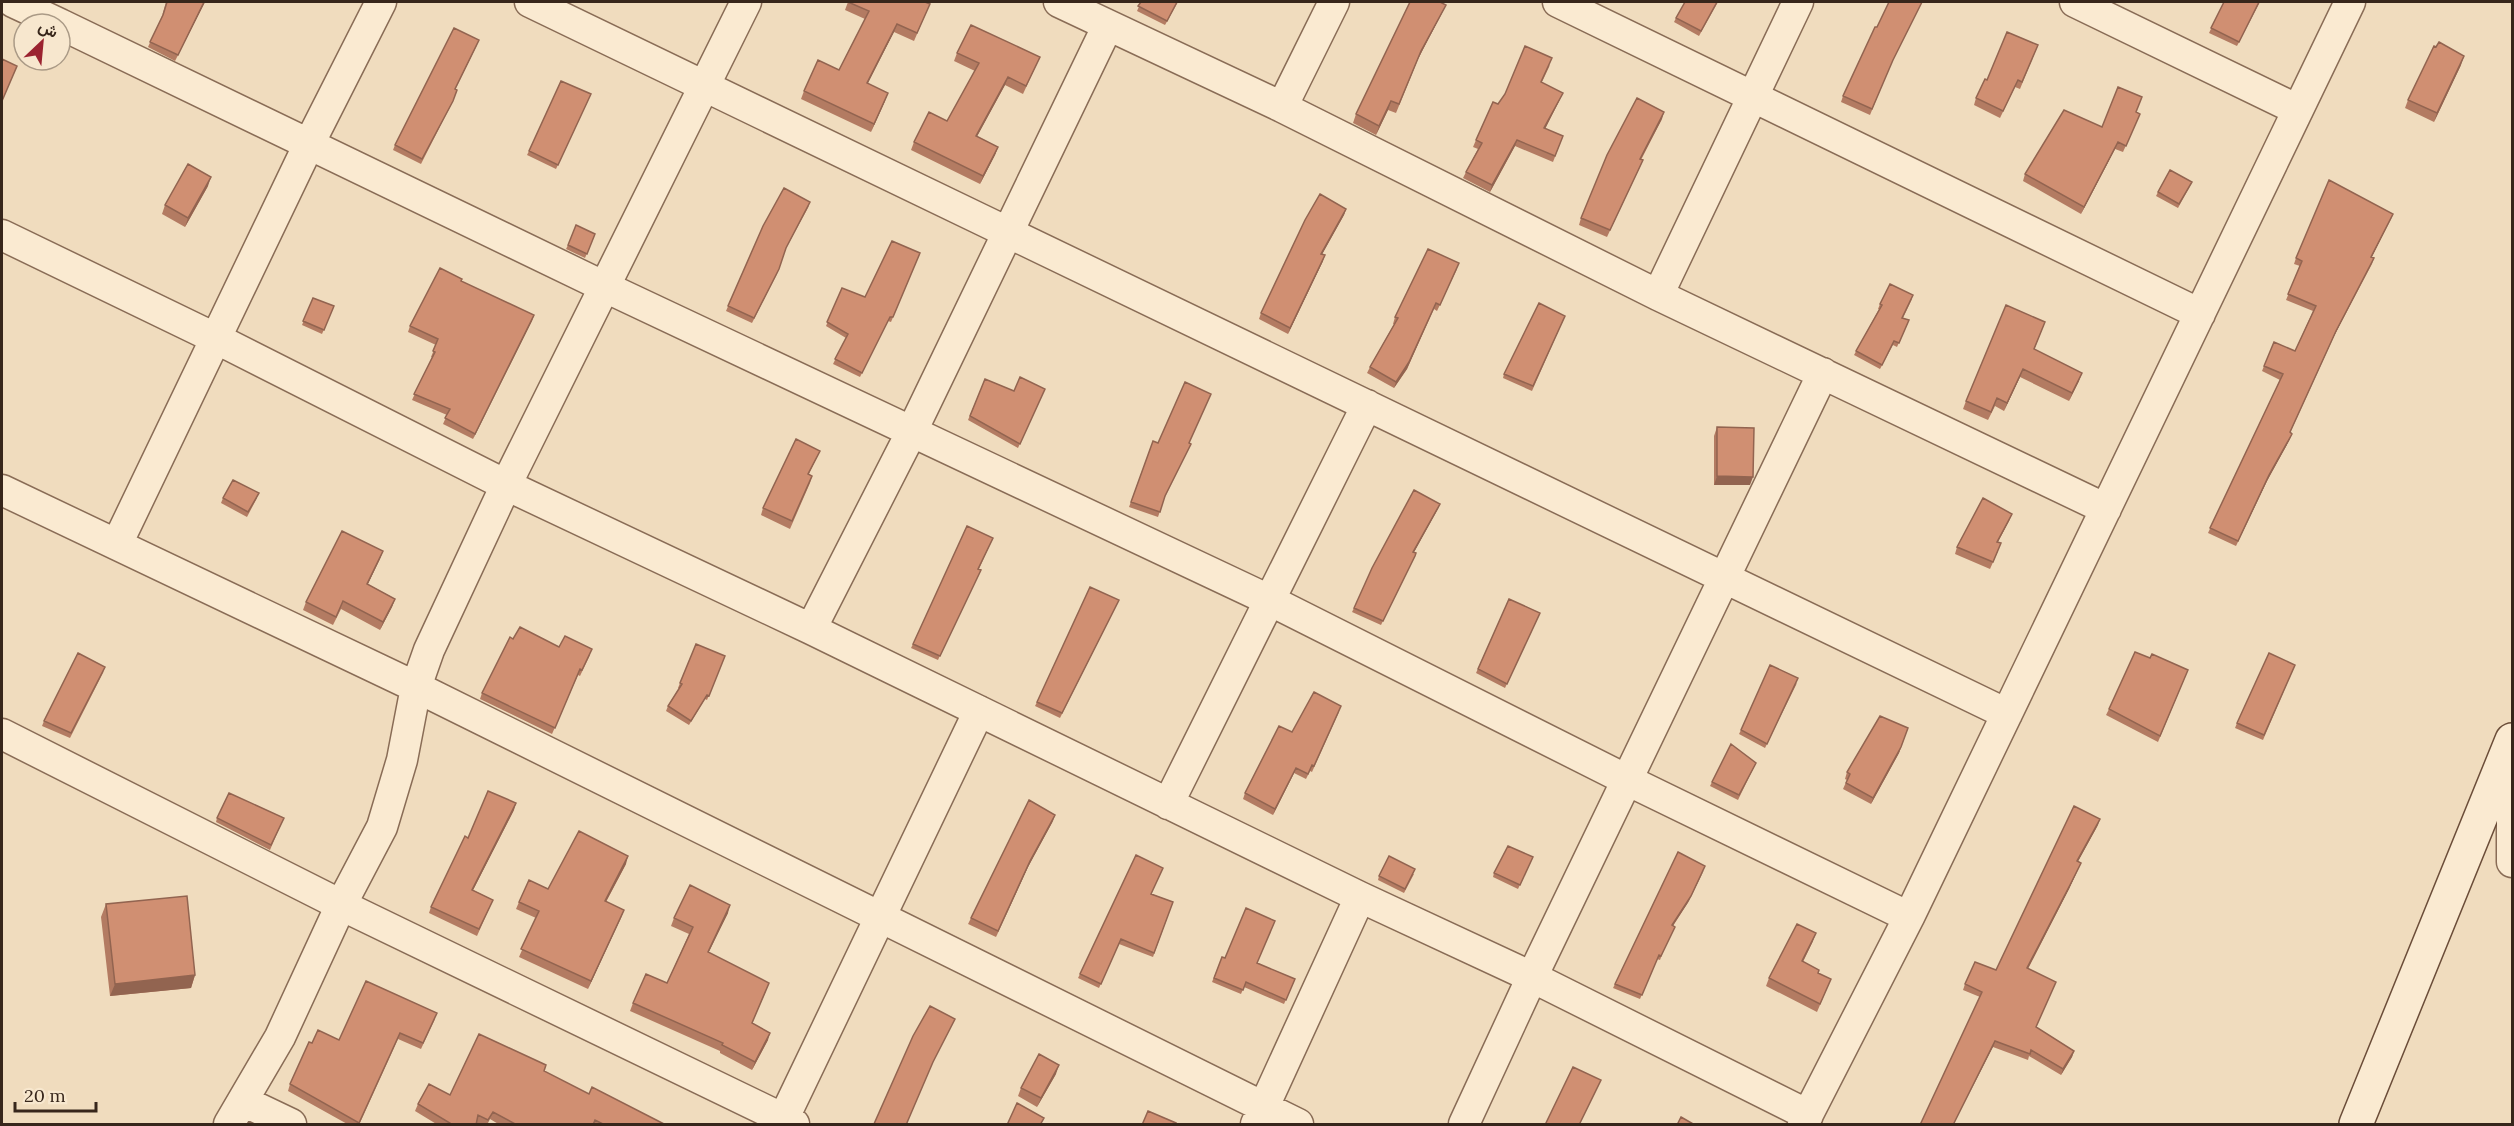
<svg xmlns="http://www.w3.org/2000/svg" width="2514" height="1126" viewBox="0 0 2514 1126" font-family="Lora,Vazirmatn,serif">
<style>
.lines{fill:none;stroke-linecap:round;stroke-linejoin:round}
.street-casing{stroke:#896c56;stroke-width:33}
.secondary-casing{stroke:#6b4d39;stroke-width:36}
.street{stroke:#faead1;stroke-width:30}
.secondary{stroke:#faead1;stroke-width:33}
.wall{fill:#b37b62}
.shaded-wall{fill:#926450}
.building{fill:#d08f72;stroke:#926450;stroke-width:1.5}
</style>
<rect width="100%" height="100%" fill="#f0dcbe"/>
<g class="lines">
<defs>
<path id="street" d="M13,2L60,24
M530,2L2007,714
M1059,2L1282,107L1658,295L2106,509
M1558,2L2200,314
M2075,2L2298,110
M60,24L605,287L1269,600L1627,780L1909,917
M1282,107L1334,2
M2,235L217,339L506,485L811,629L1360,897L1532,977L1808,1115
M1658,295L1798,2
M2,490L416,687L1298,1124
M117,544L309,144L381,2
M811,629L912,431L1108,25
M2,734L341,905L794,1124
M2512,798V862
M1168,804L1367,405
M243,1101L291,1124
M229,1124L280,1037L341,905L382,827L402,760L416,687L429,650L506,485L746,2
M781,1124L979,711
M1256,1124L1360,897
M1464,1124L1532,977L1823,373
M1803,1124L1909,917L2350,2"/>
<path id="secondary" d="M2356,1124L2512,740"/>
</defs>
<use href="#street" class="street-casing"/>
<use href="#secondary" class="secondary-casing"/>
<use href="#street" class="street"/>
<use href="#secondary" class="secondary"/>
</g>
<path class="wall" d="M166,2H205L175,61L148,47L162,16Z
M848,2L930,4L914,41L894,32L867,83L885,101L871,132L801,99L804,91L839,70L865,19L845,10Z
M1141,2H1178L1165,25L1137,11Z
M1718,2L1699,36L1674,22L1676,18Z
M2224,2H2260L2237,46L2209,33Z
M1442,13L1418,59L1396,113L1388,110L1376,135L1353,123L1356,114Z
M477,45L455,90H457L451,105L421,164L393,150L395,145Z
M2038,45L2020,89L2015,87L2000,118L1974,105L1976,98L1987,80Z
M957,53L1040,57L1023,94L1005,85L977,136L998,147L995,155L980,184L911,150L914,142L947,121L975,71L954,61Z
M1550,65L1542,82L1560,99L1545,129L1563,136L1553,162L1515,146L1490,192L1463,178L1466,172L1478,149L1473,147L1476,140L1498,104Z
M2461,65L2434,122L2405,108L2408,100Z
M1890,66L1870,115L1841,102L1843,96Z
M591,94L556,169L527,155L529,151Z
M2136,112L2140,114L2123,152L2115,149L2081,214L2023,181L2025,174L2102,127Z
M1662,119L1641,160H1643L1640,167L1607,237L1579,225L1581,218Z
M208,186L185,227L162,214L165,205Z
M2190,186L2178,208L2156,196L2158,192Z
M809,206L784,252L777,274L752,323L726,311L763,226Z
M1346,209L1344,215L1322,254L1323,261L1288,334L1259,319L1261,313Z
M2393,214L2372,257L2374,258L2372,264L2334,336L2290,433V439L2267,481L2236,546L2208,533L2280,380L2262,371L2264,366L2295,351L2313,311L2286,300L2300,266L2294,264L2296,258Z
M595,234L585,258L566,249L568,245Z
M920,253L891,322L888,321L860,377L833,364L846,338L826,326L842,288L865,297Z
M1457,269L1437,311L1434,309L1407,369L1394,388L1367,373L1370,367L1394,324H1393L1395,317Z
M461,281L534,315L473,439L443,424L447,415L412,400L432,357H431L436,345L408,332L410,326Z
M313,298L334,306L322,334L302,325Z
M1912,299L1903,318L1909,320L1897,347L1893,345L1880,369L1854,355L1879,309H1878L1880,304Z
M1565,316L1532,391L1503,378L1504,374Z
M2045,322L2034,350L2079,381L2069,401L2020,377L2004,411L1995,406L1988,420L1963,409L1966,401Z
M985,379L1014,391L1043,393L1018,448L968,420Z
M1717,427L1750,485H1714V436Z
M1153,441L1158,443H1189V448L1164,499L1158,517L1129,507Z
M820,451L809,474L812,476L810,483L790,529L761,515L763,508Z
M223,498H257L247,517L221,503Z
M1440,504L1414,552L1413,560L1381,625L1352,612L1354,608Z
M2012,514L2009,521L1998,542V551L1990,569L1955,554L1957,547Z
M993,538L938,660L911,648L913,644Z
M383,551L368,584L395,599L392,607L380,630L341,609L333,625L303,610L306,602Z
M1509,599L1540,613L1505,688L1476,673Z
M1119,600L1060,718L1035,706L1037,702Z
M513,639L559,647L590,655L580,676L578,675L552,734L480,699L482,693Z
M725,656L707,700L705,699L689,725L666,711L668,706L679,688H678L680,683Z
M2295,665L2263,740L2235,728L2237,723Z
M104,671L70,738L42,726L44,721Z
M2186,675L2158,742L2106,715L2109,709Z
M1797,683L1765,748L1739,734L1741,730Z
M1339,712L1312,772L1310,771L1306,779L1294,773L1273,815L1243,799L1245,793L1292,732Z
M1908,728L1899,753L1871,804L1843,789L1847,780L1845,779L1847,772Z
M1756,763L1738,800L1710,786L1712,782Z
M514,810L473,890L493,900L477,936L429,913L431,907L468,838Z
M217,818L282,822L270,850L216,822Z
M1053,821L1028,867L996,937L968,924L971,918Z
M2098,825L2078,861L2081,863L2069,889L2028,969L2036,1027L2074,1051L2072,1057L2061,1075L2029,1056L2028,1060L1993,1047L1980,997L1963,990L1965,984L1996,970Z
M1533,857L1518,889L1493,877L1494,873Z
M626,864L606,902L624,910L588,989L519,957L536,918L516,909L519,902L548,889Z
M1414,874L1404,893L1378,880L1379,876Z
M1152,894L1173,902L1153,957L1119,944L1099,988L1078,978L1080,974Z
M1689,901L1673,926L1660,960L1657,959L1640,999L1613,988L1615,984Z
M106,904L195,975L191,988L110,996L101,917Z
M728,913L708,952L766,991L752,1023L768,1040L752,1070L720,1053V1051L630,1011L633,1003L667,983L689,934L671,926L674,918Z
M1813,941L1803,962L1818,974L1831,979L1817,1012L1766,986L1769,978Z
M1222,957L1257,963L1295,979L1284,1004L1244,987L1241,994L1212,982Z
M435,1019L421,1049L398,1039L359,1125H349L288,1091L290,1084L312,1043L339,1040Z
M544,1072L589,1094L666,1125H500L490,1119L487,1125H479L476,1123L475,1125H438L415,1111L418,1104L450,1095Z
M1056,1074L1037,1107L1018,1096L1021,1088Z"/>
<path class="shaded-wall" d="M204,2H205L175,61L178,55Z
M1446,5L1442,13L1418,59L1396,113L1421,51Z
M897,24L894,32L864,91L867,83Z
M2464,56L2461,65L2434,122L2437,113Z
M1008,77L1005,85L973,144L976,136Z
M888,93L885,101L871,132L874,124Z
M1563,93L1542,135L1544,128Z
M1391,101L1388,110L1376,135L1379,126Z
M1664,112L1662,119L1637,166L1640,159Z
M1517,140L1515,146L1490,192L1492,185Z
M2118,142L2115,149L2081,214L2084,207Z
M998,147L995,155L980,184L983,176Z
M211,177L208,186L185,227L188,218Z
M1346,209L1344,215L1319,260L1321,254Z
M2393,214L2391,219L2369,262L2371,257Z
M1325,255L1323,261L1288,334L1290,328Z
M2374,258L2334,336L2288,438L2336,331Z
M1436,303L1407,369L1394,388L1396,382Z
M534,315L532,321L473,439L475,434Z
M2023,369L2020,377L2004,411L2007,403Z
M2082,373L2079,381L2069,401L2072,393Z
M2292,434L2290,439L2267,481L2236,546L2269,475Z
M1717,476L1753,477L1750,485H1714Z
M1440,504L1438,509L1412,556L1413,552Z
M2012,514L2009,521L1994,549L1997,542Z
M383,551L380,559L364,592L367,584Z
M395,599L392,607L380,630L383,622Z
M1901,747L1899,753L1871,804L1873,798Z
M1296,768L1294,773L1273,815L1275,809Z
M516,803L514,810L470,896L472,890Z
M1055,815L1053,821L1028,867L996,937L1030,861Z
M2100,819L2098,825L2075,867L2077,861Z
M628,856L626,864L602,909L605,901Z
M2081,863L2069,889L2025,974L2027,968Z
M1704,870L1689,901L1670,930L1672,925Z
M730,905L728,913L705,960L708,952Z
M624,910L621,918L588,989L591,981Z
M1816,933L1813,941L1799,969L1802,961Z
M195,975L191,988L110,996L115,984Z
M770,1033L768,1040L752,1070L755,1062Z
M1995,1041L1993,1047L1953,1125Z
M2074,1051L2072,1057L2061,1075L2063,1069Z
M1059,1065L1056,1074L1037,1107L1041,1098Z"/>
<path class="building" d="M167,2H204L178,55L150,42L163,15Z
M848,2H925L930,4L917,33L897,24L867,83L888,93L874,124L804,91L818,60L839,70L869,11Z
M1141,2H1177L1167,21L1138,6Z
M1410,2H1440L1446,5L1421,51L1399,104L1391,101L1379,126L1356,114Z
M1685,2H1717L1701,31L1676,18Z
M1889,2H1922L1893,60L1872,109L1843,96L1875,27H1877Z
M2224,2H2259L2239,42L2211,28Z
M971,25L1040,57L1026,86L1008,77L976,136L998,147L983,176L914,142L929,112L947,121L979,63L957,53Z
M454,28L479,40L455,89L457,90L453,101L422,159L395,145Z
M2007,32L2038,45L2022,82L2018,80L2003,111L1976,98L1985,79L1987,80Z
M2439,42L2464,56L2437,113L2408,100L2434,46L2436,47Z
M1525,46L1552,58L1541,82L1563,93L1544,128L1563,136L1555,156L1517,140L1492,185L1466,172L1482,143L1476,140L1493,102L1498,104L1505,94Z
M2,59L17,66L2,101Z
M561,81L591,94L558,165L529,151Z
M2118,87L2142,97L2136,112L2140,114L2126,146L2118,142L2084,207L2025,174L2064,110L2102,127Z
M1637,98L1664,112L1640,159L1643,160L1610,230L1581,218L1607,155Z
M188,164L211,177L188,218L165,205Z
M2170,170L2192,182L2179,204L2158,192Z
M2329,180L2393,214L2371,257L2374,258L2336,331L2290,432L2292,434L2269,475L2238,541L2210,528L2283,374L2264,366L2274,342L2295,351L2316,306L2288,294L2302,261L2296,258Z
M784,188L810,202L786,248L779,269L754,318L728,306L763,226Z
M1320,194L1346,209L1321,254L1325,255L1290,328L1261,313L1305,220Z
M576,225L595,234L587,254L568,245Z
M892,241L920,253L893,317H890L862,373L835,359L848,334L827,322L842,288L865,297Z
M1428,249L1459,263L1440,305L1436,303L1409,362L1396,382L1370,367L1398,318L1395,317Z
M440,268L462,279L461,281L534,315L475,434L445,418L450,409L414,394L435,352L433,351L438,339L410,326Z
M1890,284L1913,295L1902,318L1909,320L1899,343L1894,341L1882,365L1856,351L1882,305L1880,304Z
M313,298L334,306L324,330L303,321Z
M1539,303L1565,316L1533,386L1504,374Z
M2006,305L2045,322L2034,349L2082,373L2072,393L2023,369L2007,403L1997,398L1991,412L1966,401Z
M1020,377L1045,389L1020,444L970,416L985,379L1014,391Z
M1185,382L1211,394L1189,443L1191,444L1165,496L1160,512L1131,502L1153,441L1158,443Z
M1717,427L1754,428L1753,477L1717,476Z
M796,439L820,451L808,474L812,476L792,521L763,508Z
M233,480L259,493L248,512L223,498Z
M1414,490L1440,504L1413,552L1416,553L1415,556L1383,621L1354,608L1372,568Z
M1983,498L2012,514L1997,542L2001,543L1993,562L1957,547Z
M967,526L993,538L978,569L981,570L940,656L913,644Z
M342,531L383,551L367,584L395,599L383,622L343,601L336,617L306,602Z
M1090,587L1119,600L1062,713L1037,702Z
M1509,599L1540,613L1507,684L1478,669Z
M520,627L559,647L565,636L592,649L582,670L580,669L555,728L482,693L510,637L513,639Z
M696,644L725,656L709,696L707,695L691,721L668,706L682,684L680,683Z
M2135,652L2150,658L2152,654L2188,670L2160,736L2109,709Z
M78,653L105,667L71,733L44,721Z
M2269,653L2295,665L2264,735L2237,723Z
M1770,665L1798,678L1767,744L1741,730Z
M1314,692L1341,706L1314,766L1312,765L1308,774L1296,768L1275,809L1245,793L1279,726L1292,732Z
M1880,716L1908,728L1901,747L1873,798L1846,783L1850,774L1847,772Z
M1731,744L1756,763L1739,795L1712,782Z
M488,791L516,803L472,890L493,900L479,929L431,907L465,836L468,838Z
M229,793L284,818L271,845L217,818Z
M1029,800L1055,815L1030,861L998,931L971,918Z
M2074,806L2100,819L2077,861L2081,863L2071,883L2027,968L2056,982L2036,1027L2074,1051L2063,1069L2031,1050L2030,1054L1995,1041L1953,1125H1920L1982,992L1965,984L1975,962L1996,970Z
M579,831L628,856L605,901L624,910L591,981L521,949L539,911L519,902L529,880L548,889Z
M1508,846L1533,857L1520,885L1494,873Z
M1678,852L1705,866L1691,896L1672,925L1675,927L1661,956L1659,955L1642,995L1615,984Z
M1136,855L1163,868L1151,894L1173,902L1154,953L1121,939L1101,984L1080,974Z
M1389,856L1415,869L1405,889L1379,876Z
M690,885L730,905L708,952L769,983L752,1023L770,1033L755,1062L722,1045L723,1043L633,1003L646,974L667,983L693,927L674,918Z
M187,896L195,975L115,984L106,904Z
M1246,908L1275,921L1257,963L1295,979L1286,1000L1246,982L1243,990L1214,978L1222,957L1225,958Z
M1797,924L1816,933L1802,961L1819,970L1818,973L1831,979L1820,1004L1769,978Z
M366,981L437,1013L423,1043L400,1033L359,1123L290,1084L309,1042L312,1043L318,1030L339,1040Z
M930,1006L955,1019L933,1062L906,1125H876L874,1124L913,1036Z
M479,1034L546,1065L544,1071L589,1094L592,1087L666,1125H605L595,1120L593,1125H517L493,1112L488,1120L478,1115L476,1125H453L418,1104L429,1084L450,1095Z
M1039,1054L1059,1065L1041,1098L1021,1088Z
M1573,1067L1601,1080L1579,1125H1545Z
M1017,1103L1044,1118L1040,1125H1007Z
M1148,1111L1176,1123L1175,1125H1142Z
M1681,1117L1695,1125H1677Z"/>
<rect width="2514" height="1126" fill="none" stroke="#37261b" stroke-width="6"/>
<g transform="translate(42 42) rotate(26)"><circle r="28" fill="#f7e7ce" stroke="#aa9a86" stroke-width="1.5"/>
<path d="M0-4.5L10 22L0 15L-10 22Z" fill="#9b2330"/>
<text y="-9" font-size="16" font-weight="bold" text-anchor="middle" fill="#37261b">ش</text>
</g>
<path d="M15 1102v9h81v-9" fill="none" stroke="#37261b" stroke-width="3"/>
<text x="24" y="1102" font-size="18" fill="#37261b" stroke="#f7e7ce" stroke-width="4.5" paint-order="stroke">20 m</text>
</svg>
